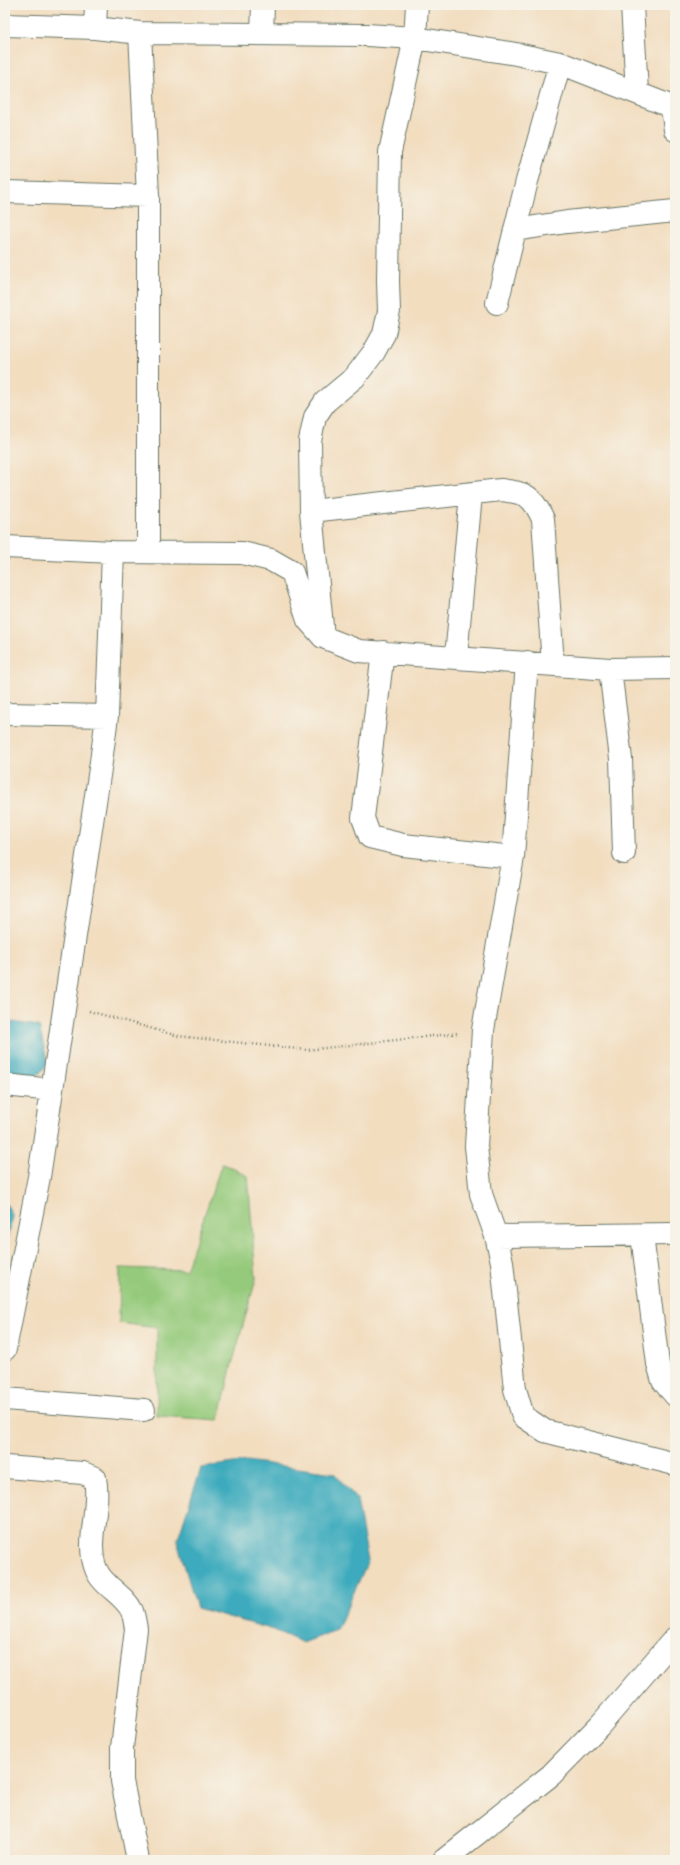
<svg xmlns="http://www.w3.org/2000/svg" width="680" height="1865" viewBox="0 0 680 1865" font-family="Pangolin,sans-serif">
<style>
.green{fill:#95ca7b;stroke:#5a8458}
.water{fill:#3eabbd;stroke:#2e7478}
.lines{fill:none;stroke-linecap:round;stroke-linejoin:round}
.minor-casing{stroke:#697565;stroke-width:24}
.path{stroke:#697565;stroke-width:2.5;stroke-dasharray:1 3;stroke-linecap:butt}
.minor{stroke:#fff;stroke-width:22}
</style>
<rect width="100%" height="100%" fill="#f7f3e8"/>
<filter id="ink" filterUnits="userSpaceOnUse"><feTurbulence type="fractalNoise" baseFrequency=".025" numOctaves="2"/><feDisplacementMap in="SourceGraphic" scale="8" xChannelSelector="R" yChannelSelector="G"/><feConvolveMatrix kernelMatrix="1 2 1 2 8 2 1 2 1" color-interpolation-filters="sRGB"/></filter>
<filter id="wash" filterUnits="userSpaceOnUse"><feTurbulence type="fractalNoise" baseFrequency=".012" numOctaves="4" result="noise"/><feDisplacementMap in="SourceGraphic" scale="16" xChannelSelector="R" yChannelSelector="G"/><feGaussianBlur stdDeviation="0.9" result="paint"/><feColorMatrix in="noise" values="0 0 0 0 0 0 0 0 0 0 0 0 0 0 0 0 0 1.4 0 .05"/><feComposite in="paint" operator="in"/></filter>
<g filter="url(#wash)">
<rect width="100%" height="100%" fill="#f2ddbf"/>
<path class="green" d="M222,1163L248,1176L256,1279L231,1368L219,1420L157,1416V1328L119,1323L120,1268L186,1270Z"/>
<path class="water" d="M5,1021L39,1026L48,1064L27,1087L5,1079Z
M5,1201L13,1217L5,1245Z
M247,1461L334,1473L357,1499L368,1561L337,1630L303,1643L274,1630L197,1608L177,1541L201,1468Z"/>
</g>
<g filter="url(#ink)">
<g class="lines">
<defs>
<path id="minor" d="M632,5L637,92
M5,25L95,28L140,33L367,35L415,38L516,54L560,63L675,108
M95,28L96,5
M140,33L148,196V552
M262,34L263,5
M672,107L675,130
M5,192L148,196
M515,230L567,222L675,211
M497,303L527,181L560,63
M311,511L501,490C526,493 532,495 543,519L553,665
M5,547L113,552L242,553L271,560L292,572L308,620L323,637L359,651L610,669L675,668
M323,637L311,511L310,441L315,417L325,402L355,377L374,352L384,334L389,311L388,281L390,152L415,38L417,5
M383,652L363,818L370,837L403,845L513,857
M456,657L471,494
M527,662L513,857L483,1030L476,1146L481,1194L496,1236L502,1262L515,1389L523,1416L545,1431L675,1464
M610,669L621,759L624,853
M5,714L107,716
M5,1085L52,1090
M642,1235L658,1364L663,1381L675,1395
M496,1236L675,1234
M5,1349L39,1177L101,762L107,716L113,552
M5,1399L144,1410
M5,1467L83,1473L95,1478C101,1507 85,1542 96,1569C102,1586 124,1594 132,1611C134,1616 135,1623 136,1629L122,1748V1781L138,1860
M444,1860L551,1775L600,1725L675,1638"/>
</defs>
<use href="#minor" class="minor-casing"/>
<path class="path" d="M89,1011L178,1036L307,1050L459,1033"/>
<use href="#minor" class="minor"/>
</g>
</g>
<rect width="680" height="1865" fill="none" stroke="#f7f3e8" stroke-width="20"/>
</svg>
